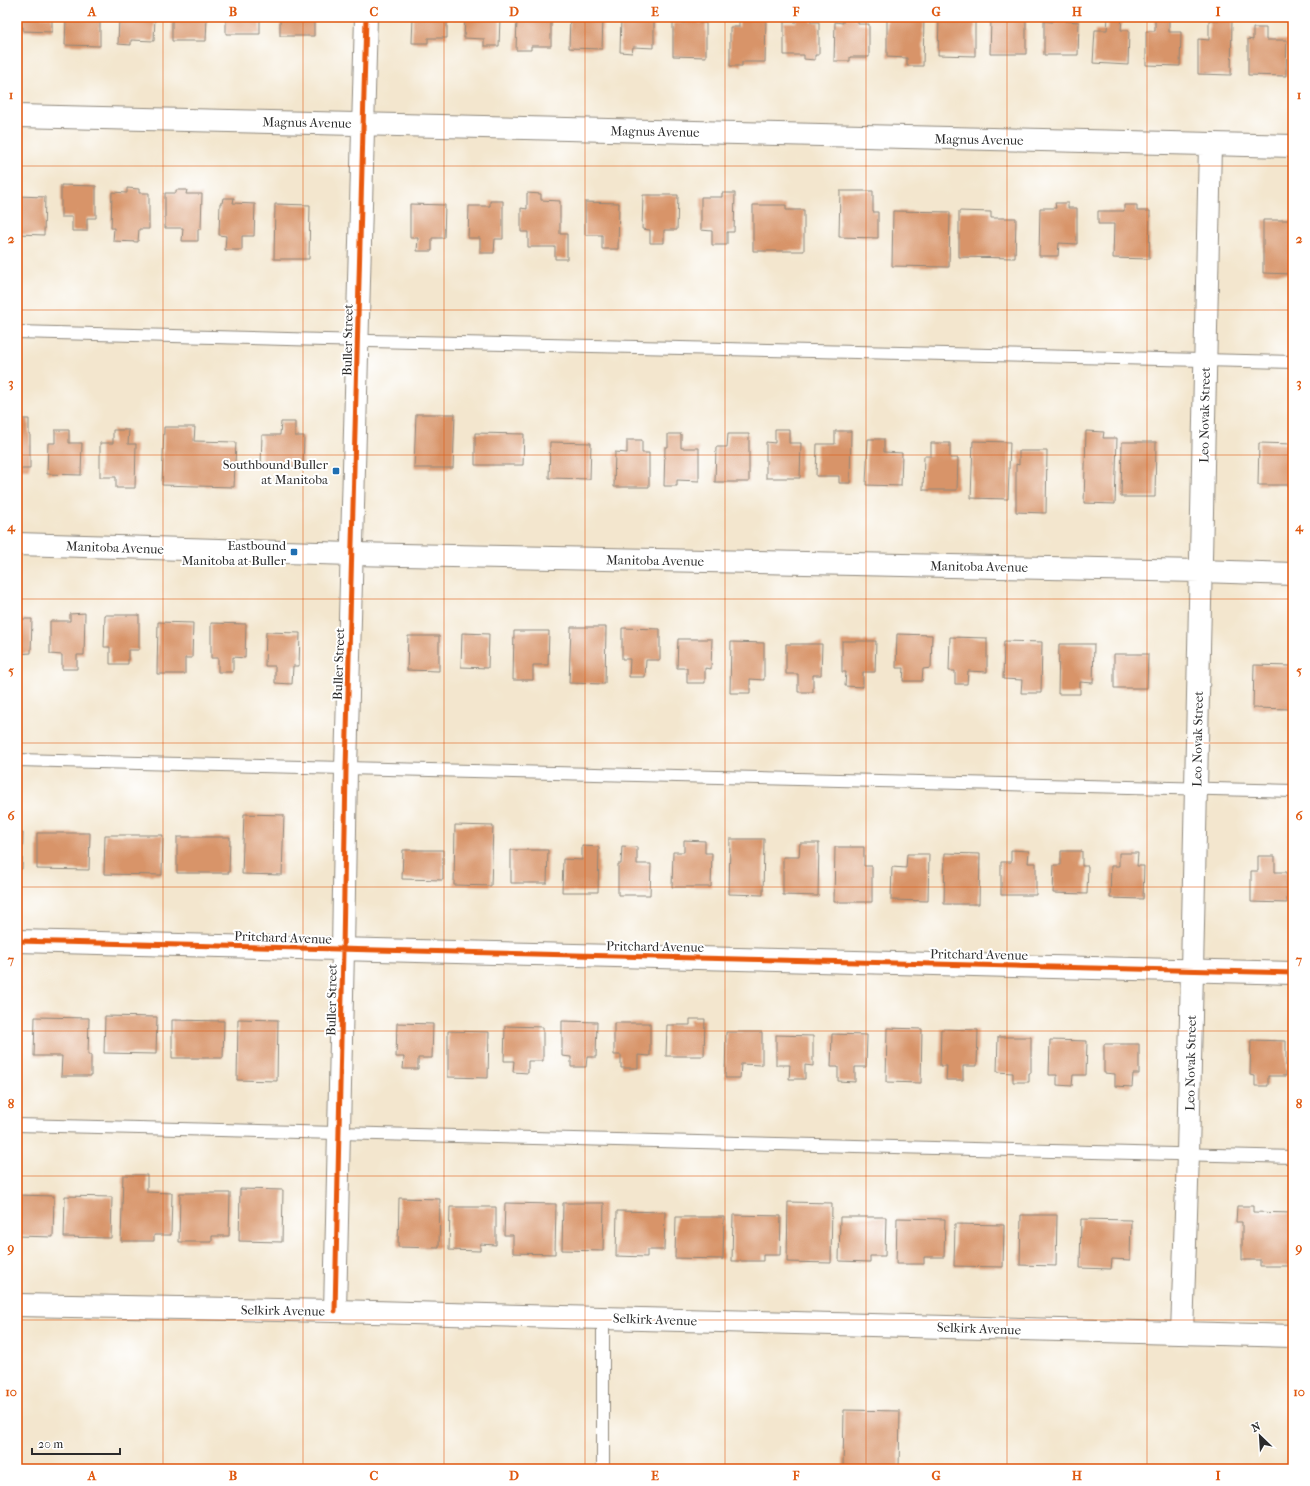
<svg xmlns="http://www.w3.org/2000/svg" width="1310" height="1486" viewBox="0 0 1310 1486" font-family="'IM FELL French Canon',serif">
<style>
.building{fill:#d89469}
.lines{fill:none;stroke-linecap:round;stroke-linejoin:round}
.lane-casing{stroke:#8f887c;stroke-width:14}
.street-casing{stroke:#8f887c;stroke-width:24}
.secondary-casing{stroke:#8f887c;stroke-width:24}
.lane{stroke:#fff;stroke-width:12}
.street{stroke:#fff;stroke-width:22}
.secondary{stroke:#fff;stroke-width:22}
.cycleway-casing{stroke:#fff;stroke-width:8}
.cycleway{stroke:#e8590c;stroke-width:5}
.grid{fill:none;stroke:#df570e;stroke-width:1;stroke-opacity:0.55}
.poi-dot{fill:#1f6fb2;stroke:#fff;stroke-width:1.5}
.labels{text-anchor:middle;stroke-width:4;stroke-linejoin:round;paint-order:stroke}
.street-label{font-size:13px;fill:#2b2b2b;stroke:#fff}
.poi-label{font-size:13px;fill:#2b2b2b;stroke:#fff;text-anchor:end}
.neatline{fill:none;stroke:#df570e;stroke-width:1.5}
.grid-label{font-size:13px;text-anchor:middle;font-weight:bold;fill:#df570e}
</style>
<rect width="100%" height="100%" fill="#fff"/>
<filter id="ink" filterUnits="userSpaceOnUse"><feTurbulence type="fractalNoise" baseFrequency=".025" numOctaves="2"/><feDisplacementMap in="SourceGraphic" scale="8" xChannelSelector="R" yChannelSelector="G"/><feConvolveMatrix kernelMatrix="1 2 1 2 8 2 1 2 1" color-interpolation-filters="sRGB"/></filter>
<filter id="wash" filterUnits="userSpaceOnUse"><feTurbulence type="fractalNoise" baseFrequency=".012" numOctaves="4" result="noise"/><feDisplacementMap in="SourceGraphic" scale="16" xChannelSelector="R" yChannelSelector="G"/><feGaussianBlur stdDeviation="0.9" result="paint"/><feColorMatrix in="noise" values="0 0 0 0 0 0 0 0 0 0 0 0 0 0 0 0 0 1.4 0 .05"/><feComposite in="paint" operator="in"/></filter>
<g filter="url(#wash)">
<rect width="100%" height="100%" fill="#f3e6ce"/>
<g id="blocks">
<path class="building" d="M17,17H52V32L23,31V27H17Z
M66,17H100V46L65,45Z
M119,17H155L154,41L131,40V45L118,44Z
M172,17H207L206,41H172Z
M226,17H260V34H226Z
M280,17H314V36H280Z
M413,17H447V38H428V43H412Z
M465,17H500L499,46H484V39L464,38Z
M517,17H551V46H531V50H516Z
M570,17H603L602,49L569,48Z
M621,17H654V48L633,47L632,53L620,52Z
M685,17H699V23H706V57L673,56V23H685Z
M739,17H766L765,62H742V66H730V27H739Z
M796,17H811V22H819V55H815V60L804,59V55H784V22H796Z
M843,17H858V24H869V57H850V61H834L835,22L843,23Z
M887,17H924L923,66H907V58L887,57Z
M939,17H975V56L938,55Z
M1008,17H1026V54H990L991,19H1008Z
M1052,17H1066V21L1079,22L1078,55H1044V21L1052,22Z
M1108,17L1122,18L1121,30H1129L1128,65L1093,63L1095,30H1107Z
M1155,19H1169V32H1181L1180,66L1146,65V31H1155Z
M1209,20H1232L1231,75L1198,74V39L1209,40Z
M1253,28H1266V40H1287L1286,76L1248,75V39L1253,40Z
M61,185L96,186V218H87V231H72V217H61Z
M127,188L139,189V193H149V229H139L138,242L113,241L114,228H111L112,192L127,193Z
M176,190H187L186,194H202L201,229H198V241H182L183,228H165V193H176Z
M840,191H873V212H878V238L839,237Z
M527,193L541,194V200L560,201V234H567V259H555V247H528V232H521V208L527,209Z
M722,193H735L734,232H727V245H712V231L701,230V197H722Z
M643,195H678L677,230H664V243H650V230L642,229Z
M17,196L45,197L44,235L17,234Z
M223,198H234L233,203L255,204L254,236H242V250H225L226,236L219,235L220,203H222Z
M490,201H503V239H495L494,253H480V238H468L469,206H490Z
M585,202L619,203L618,249H602V235H585Z
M1055,203H1068V208H1077V244L1059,243L1058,256H1039L1040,208H1056Z
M275,204L310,205L309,259H274Z
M410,204L445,205L444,238H432V251H417L418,238H410Z
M753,205H786V210H804V251H753Z
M1124,205H1137V211H1150L1149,259L1113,258L1114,224H1098V211H1124Z
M893,211L950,212L949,267L892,266Z
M959,211L991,212V218H1016L1015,258L959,257Z
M1263,220H1293V274L1263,273Z
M416,414H455L453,468H414Z
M17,419H29V434H30V469H17Z
M281,422H295V436H304L303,467L261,466L262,435H280Z
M164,427H195L194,441L236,442L234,487L162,485Z
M775,429H789V443H801L800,478H766V442L775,443Z
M55,430H69V443H82L81,475L47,474L48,443H55Z
M113,430H129L128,444H136L135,488H116V477H100V443H113Z
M835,431H851L850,483H839V476H816L817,444H835Z
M1086,431L1104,432L1103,438H1117L1115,504L1084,503Z
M475,433L524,434L523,465H475Z
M668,434H681V448H699V481L677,480V486H664L665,447H668Z
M728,434H749V482H715L716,447H727Z
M868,439H884V452L902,453L901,486L866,485Z
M627,440H642V453H649V487H614L615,452L627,453Z
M973,441L1010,442L1008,499L971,498Z
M550,442L591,443L590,479L549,478Z
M1122,442H1156L1155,497H1121Z
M931,443H950V458H958L957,490H923L924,456H931Z
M1259,443L1293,444V485H1258Z
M1019,451H1047L1046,513L1016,512V464L1019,465Z
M85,613L84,655H77V669H62V655L50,654V621H70V614Z
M105,615H139V650H128V664H110V647H104Z
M17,619H32L31,653L17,654Z
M158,622L193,623L192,658H185V674H157Z
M211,623L246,624L245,658L233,657V672H218V658H211Z
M571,627H606L605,684L569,683Z
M622,628L660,629V660H646L645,677H629L630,659H622Z
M514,631H549L548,665H533V680H513Z
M266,632L300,633L299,666H293L292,684L275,683V666H265Z
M462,633L489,634L488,668L461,667Z
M897,634L932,635L931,668L923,669L922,681H903L904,668H896Z
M408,636H439V671L407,670Z
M950,637L987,638V672L968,671L967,684H955V671H949Z
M678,639H712L711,669L705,668V683H687V668H677Z
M842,641H876L875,672H863V687L845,686L846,672H842Z
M1004,641L1042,642L1041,693H1021L1022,680L1003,679Z
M731,642L764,643V680L750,679V693H730Z
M786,644H822L821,675H813V692H798V674H786Z
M1059,644H1094L1093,683L1080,682V694H1058Z
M1114,654H1148L1147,688H1114Z
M1254,665L1291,666L1290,709L1253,708Z
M244,814L284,815L282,875L242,874Z
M455,825L493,826L491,886L454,885Z
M17,833H23L22,869H17Z
M37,833H90L89,870L37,869Z
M105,835H163L162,875L104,874Z
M177,837H230L229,873H177Z
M730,839H764L763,895L729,894Z
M684,840L705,841V853H712L711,887H672L673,852H684Z
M800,843H819L818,896L783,895V857H799Z
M582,846L599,847L598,892H562L563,859L582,860Z
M622,846L637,847V864H651L650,895H618V864H621Z
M835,847H864V866H872V902H834Z
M403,850H443V880L402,879Z
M511,850H548L547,883H511Z
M1011,850L1029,851L1028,863H1036V895H1001V862H1011Z
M1061,851H1082V866H1088L1087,894L1053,893L1054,865H1061Z
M945,853L980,854L979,904H944Z
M1119,853H1138L1137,866H1144L1143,899L1110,898L1111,866H1119Z
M907,854H929L928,901L891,900L892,867L906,868Z
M1258,856H1275V872H1287V903L1251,902V871H1258Z
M17,1013H19L18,1045H17Z
M105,1016L157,1017L156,1054L104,1053Z
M35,1017L89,1018L88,1055H91V1076H61L62,1056H34Z
M238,1019L278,1020L277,1081L237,1080Z
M690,1019H705L704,1056H666L667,1025H690Z
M172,1020L224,1021L223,1058H172Z
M562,1021L597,1022L596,1057H587L586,1067H571V1057L562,1056Z
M397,1023L433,1024L432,1058H418V1069H403L404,1057H396Z
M614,1023H650V1056L638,1055V1068H621V1055H614Z
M505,1026L543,1027V1061H528V1073L513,1072L514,1061H504Z
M887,1028L922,1029L921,1083L886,1082Z
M941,1029L978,1030L977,1066H963V1080H946L947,1066H940Z
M448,1031L489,1032L488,1078L448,1077Z
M726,1032H762V1065L741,1064L740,1078H725Z
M832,1034L867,1035L866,1067H855V1082L838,1081V1067H831Z
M776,1035L813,1036V1066L805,1065V1079H789L790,1065H776Z
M998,1037H1031V1073H1029V1082H1013V1073L997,1072Z
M1050,1040L1087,1041L1086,1075H1073L1072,1086L1057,1085V1075H1049Z
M1251,1040L1286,1041V1076H1268V1086H1255V1076L1250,1075Z
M1104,1044H1139V1074H1133L1132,1087L1115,1086V1074L1104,1073Z
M123,1175H147V1192L172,1193L171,1235H154V1241H121Z
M240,1189L283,1190L282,1242L239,1241Z
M180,1193H230L229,1236H212V1242H179Z
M17,1195L54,1196L53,1237L17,1236Z
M65,1196L112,1197L111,1238L64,1237Z
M399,1198L440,1199L439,1248L398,1247Z
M788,1202L832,1203L831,1263L787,1262Z
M505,1203L556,1204L555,1254L513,1253V1235H504Z
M563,1203H604L603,1251L562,1250Z
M1237,1206H1253V1212L1293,1213L1292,1266H1260V1260H1242V1222H1236Z
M450,1207H496V1245L480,1244V1251L449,1250Z
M617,1211L665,1212L664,1250H647V1257L616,1256Z
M733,1215L781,1216L780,1255H763V1261H732Z
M1021,1215H1057L1056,1266L1020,1265Z
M676,1217H724L723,1259L675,1258Z
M840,1217H886L885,1256H870V1262L839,1261Z
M897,1218L945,1219L944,1257H924V1264H896Z
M1081,1219L1131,1220L1130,1260L1112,1259L1111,1269L1080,1268Z
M955,1224L1004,1225L1003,1267L954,1266Z
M844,1410L900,1411L899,1469H843Z"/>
</g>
</g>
<g filter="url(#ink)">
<use href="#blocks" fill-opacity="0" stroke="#8f887c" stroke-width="1"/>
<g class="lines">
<defs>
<path id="lane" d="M17,332L325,340L1293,362
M17,760L1293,791
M17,1125L1293,1157
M603,1469V1318"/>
<path id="street" d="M17,116L1293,146
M17,544L352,554L1200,571L1293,574
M17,941L1293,973
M335,1311L343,950L346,769L366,17
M1182,1333L1188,1154L1210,145"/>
<path id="secondary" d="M17,1305L335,1311L1293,1336"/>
</defs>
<use href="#lane" class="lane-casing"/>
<use href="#street" class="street-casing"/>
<use href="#secondary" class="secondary-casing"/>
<use href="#lane" class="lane"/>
<use href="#street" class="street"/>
<use href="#secondary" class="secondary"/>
<defs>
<path id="cycleway" d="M17,941L1293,973
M335,1311L343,950L346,769L366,17"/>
</defs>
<use href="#cycleway" class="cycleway-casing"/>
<use href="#cycleway" class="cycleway"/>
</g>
</g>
<path class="grid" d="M163,17V1469M303,17V1469M444,17V1469M585,17V1469M725,17V1469M866,17V1469M1007,17V1469M1147,17V1469M17,166H1293M17,310H1293M17,455H1293M17,599H1293M17,743H1293M17,887H1293M17,1031H1293M17,1176H1293M17,1320H1293"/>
<g class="poi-dot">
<rect x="332" y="467" width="8" height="8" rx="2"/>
<rect x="290" y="548" width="8" height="8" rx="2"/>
</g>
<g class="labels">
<g class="street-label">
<text transform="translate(307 122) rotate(1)" y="5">Magnus Avenue</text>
<text transform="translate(655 131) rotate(1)" y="5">Magnus Avenue</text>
<text transform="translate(979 139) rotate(1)" y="5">Magnus Avenue</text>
<text transform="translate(347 340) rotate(-89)" y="5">Buller Street</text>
<text transform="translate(1204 415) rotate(-89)" y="5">Leo Novak Street</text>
<text transform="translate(115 547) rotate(2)" y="5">Manitoba Avenue</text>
<text transform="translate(655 560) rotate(1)" y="5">Manitoba Avenue</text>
<text transform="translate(979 566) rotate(1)" y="5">Manitoba Avenue</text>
<text transform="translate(338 664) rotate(-88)" y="5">Buller Street</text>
<text transform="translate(1197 739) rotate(-89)" y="5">Leo Novak Street</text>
<text transform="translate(283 937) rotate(2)" y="5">Pritchard Avenue</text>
<text transform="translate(655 946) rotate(1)" y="5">Pritchard Avenue</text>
<text transform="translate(979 954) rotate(1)" y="5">Pritchard Avenue</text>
<text transform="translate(331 1000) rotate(-89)" y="5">Buller Street</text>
<text transform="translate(1190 1063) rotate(-89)" y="5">Leo Novak Street</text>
<text transform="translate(283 1310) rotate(1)" y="5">Selkirk Avenue</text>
<text transform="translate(655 1319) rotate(2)" y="5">Selkirk Avenue</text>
<text transform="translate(979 1328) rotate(2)" y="5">Selkirk Avenue</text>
</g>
<g class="poi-label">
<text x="328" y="469">Southbound Buller<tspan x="328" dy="15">at Manitoba</tspan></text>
<text x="286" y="550">Eastbound<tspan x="286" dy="15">Manitoba at Buller</tspan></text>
</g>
</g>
<rect width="1310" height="1486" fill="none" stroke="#fff" stroke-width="44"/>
<g transform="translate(1260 1436) rotate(335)" stroke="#ffffff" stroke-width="3" paint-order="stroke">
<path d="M0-3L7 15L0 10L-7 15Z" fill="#2b2b2b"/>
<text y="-6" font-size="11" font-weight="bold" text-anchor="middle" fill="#2b2b2b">N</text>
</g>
<path d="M32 1448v6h88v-6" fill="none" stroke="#2b2b2b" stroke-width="2"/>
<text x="38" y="1448" font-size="12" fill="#2b2b2b" stroke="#ffffff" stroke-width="3" paint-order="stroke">20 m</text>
<rect x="22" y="22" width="1266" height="1442" class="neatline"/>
<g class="grid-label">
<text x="92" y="16">A</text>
<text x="233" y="16">B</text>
<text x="374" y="16">C</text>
<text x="514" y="16">D</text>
<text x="655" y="16">E</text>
<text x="796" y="16">F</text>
<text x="936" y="16">G</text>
<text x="1077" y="16">H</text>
<text x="1218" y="16">I</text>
<text x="11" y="99">1</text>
<text x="1299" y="99">1</text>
<text x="11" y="243">2</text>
<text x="1299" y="243">2</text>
<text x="11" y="387">3</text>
<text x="1299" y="387">3</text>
<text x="11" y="531">4</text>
<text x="1299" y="531">4</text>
<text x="11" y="675">5</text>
<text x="1299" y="675">5</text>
<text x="11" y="820">6</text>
<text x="1299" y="820">6</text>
<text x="11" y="964">7</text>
<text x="1299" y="964">7</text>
<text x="11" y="1108">8</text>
<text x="1299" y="1108">8</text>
<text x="11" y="1252">9</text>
<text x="1299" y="1252">9</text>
<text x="11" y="1396">10</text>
<text x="1299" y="1396">10</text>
<text x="92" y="1480">A</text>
<text x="233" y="1480">B</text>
<text x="374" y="1480">C</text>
<text x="514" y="1480">D</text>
<text x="655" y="1480">E</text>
<text x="796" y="1480">F</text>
<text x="936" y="1480">G</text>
<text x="1077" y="1480">H</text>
<text x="1218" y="1480">I</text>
</g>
</svg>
